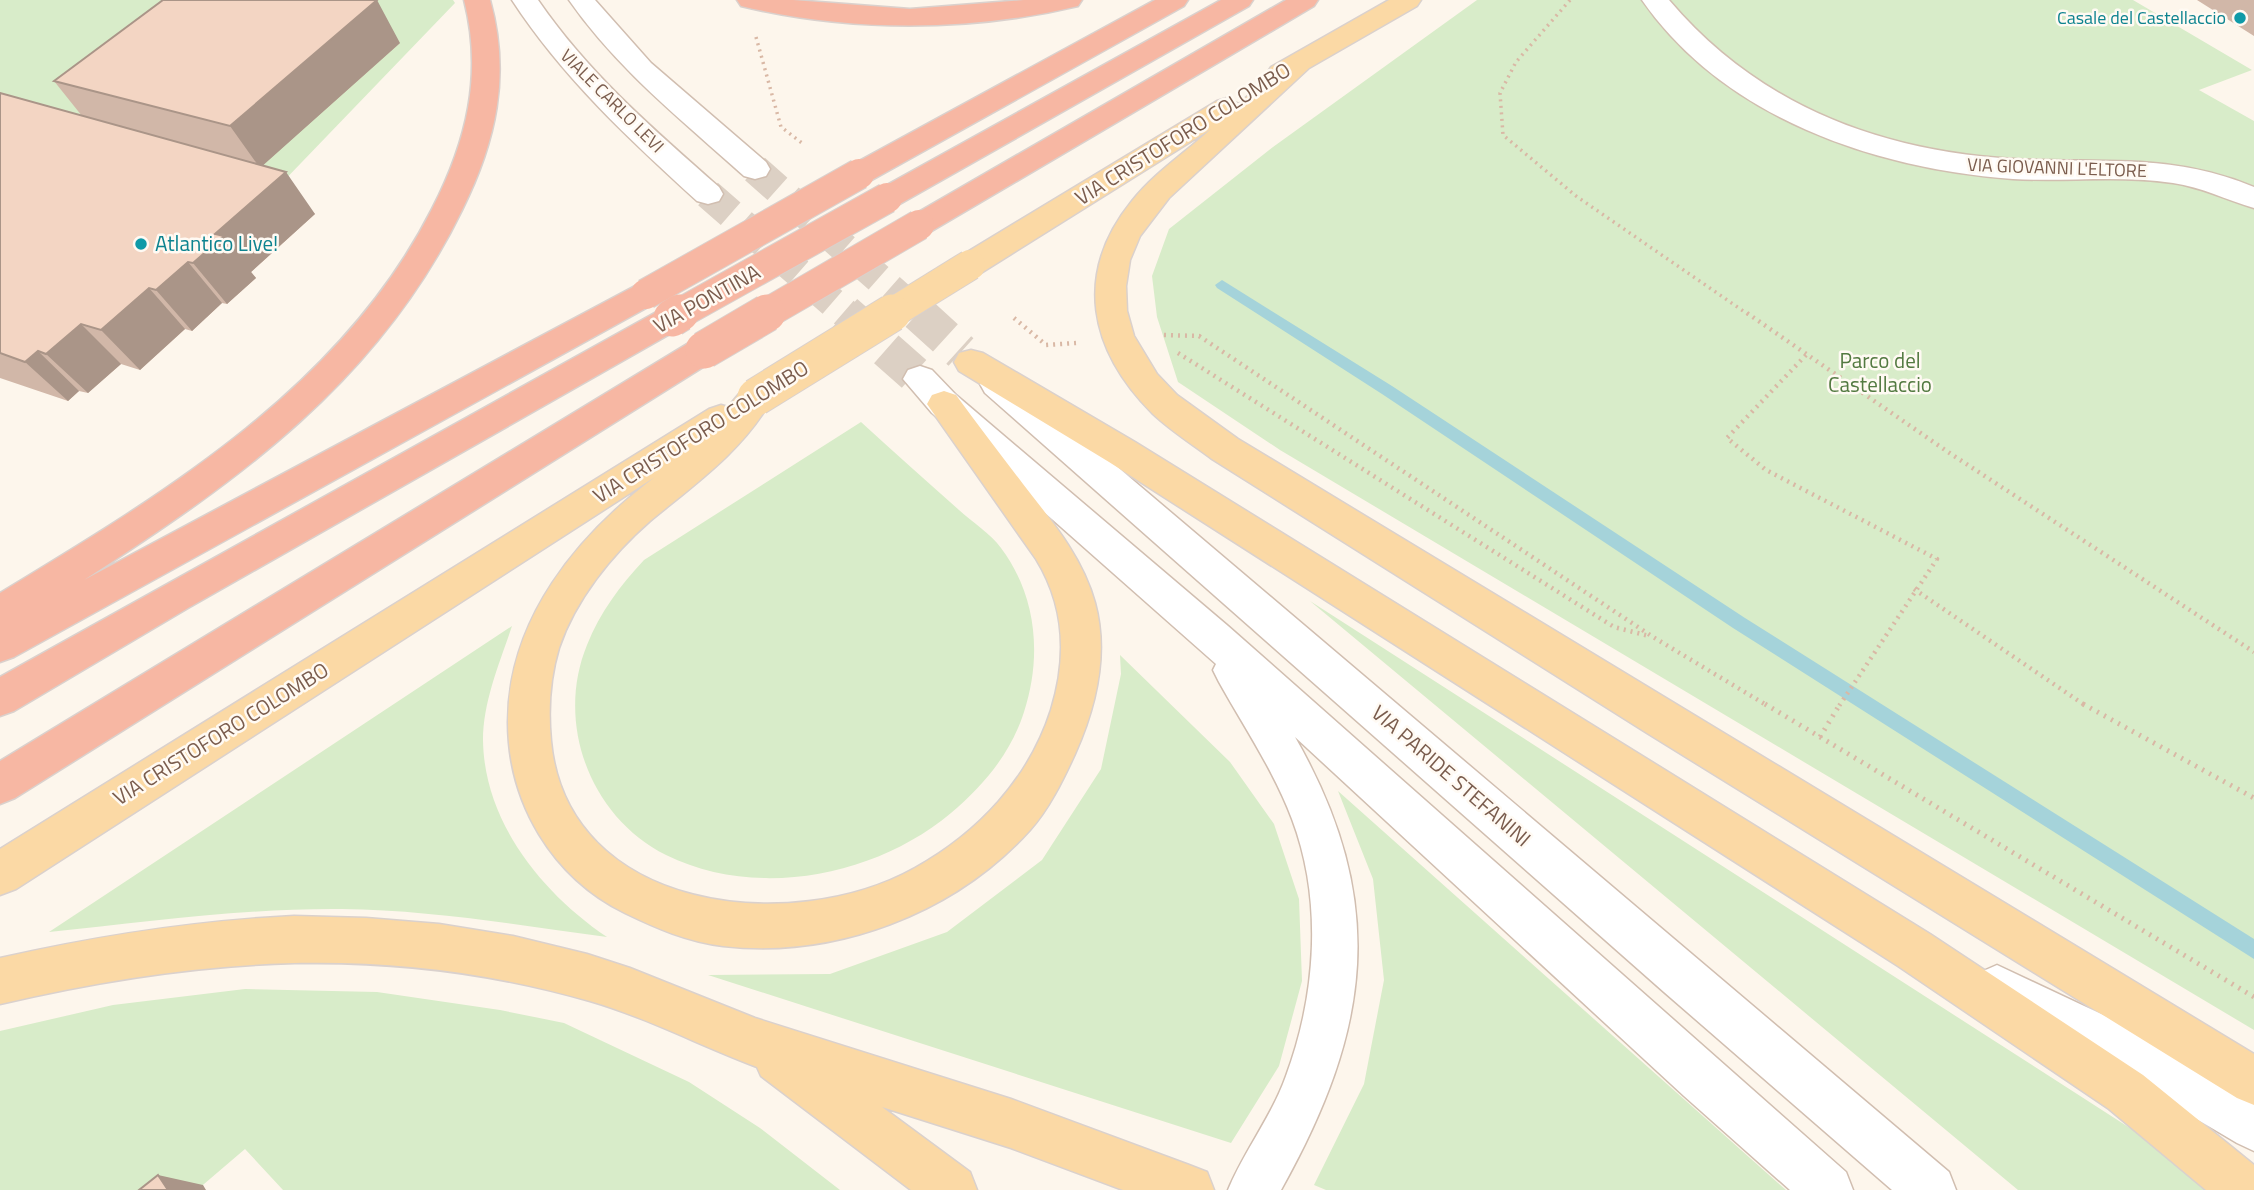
<svg xmlns="http://www.w3.org/2000/svg" width="2254" height="1190" viewBox="0 0 2254 1190" font-family="'Titillium Web',sans-serif">
<style>
.green{fill:#d8ecc9}
.lines{fill:none;stroke-linecap:round;stroke-linejoin:round}
.stream{fill:#a5d3da;fill-rule:evenodd}
.minor-tunnel-far1{stroke:#dcd0c4;stroke-width:30;stroke-dasharray:30 15;stroke-linecap:butt}
.minor-tunnel{stroke:#dcd0c4;stroke-width:37;stroke-dasharray:37 18;stroke-linecap:butt}
.minor-casing{stroke:#d1beb0;stroke-width:3}
.major-casing{stroke:#dad1cd;stroke-width:3}
.highway-casing{stroke:#dad1cd;stroke-width:3}
.path-far2{stroke:#d9b8a5;stroke-width:3.5;stroke-dasharray:2 4.5;stroke-linecap:butt}
.path-far1{stroke:#d9b8a5;stroke-width:4.5;stroke-dasharray:2 5;stroke-linecap:butt}
.path{stroke:#d9b8a5;stroke-width:5;stroke-dasharray:2 6;stroke-linecap:butt}
.minor{fill:#fff;fill-rule:evenodd}
.major{fill:#fbd9a5;fill-rule:evenodd}
.highway{fill:#f7b7a3;fill-rule:evenodd}
.major-bridge-far1-casing{stroke:#dad1cd;stroke-width:32;stroke-linecap:butt}
.major-bridge-casing{stroke:#dad1cd;stroke-width:39;stroke-linecap:butt}
.highway-bridge-far1-casing{stroke:#dad1cd;stroke-width:32;stroke-linecap:butt}
.highway-bridge-casing{stroke:#dad1cd;stroke-width:39;stroke-linecap:butt}
.major-bridge-far1{stroke:#fbd9a5;stroke-width:30}
.major-bridge{stroke:#fbd9a5;stroke-width:37}
.highway-bridge-far1{stroke:#f7b7a3;stroke-width:30}
.highway-bridge{stroke:#f7b7a3;stroke-width:37}
.wall{fill:#d1b7a8}
.shaded-wall{fill:#aa9588}
.building{fill:#f3d5c3;stroke:#aa9588;stroke-width:2}
.culture-dot{fill:#0f9aa8;stroke:#fffaf3;stroke-width:2.5}
.labels{text-anchor:middle;stroke-width:5;stroke-linejoin:round;paint-order:stroke}
.far-culture-label{font-size:18px;fill:#0d838f;stroke:#fffaf3;text-anchor:end}
.far-street-label{font-size:18px;fill:#7a5c4d;stroke:#fffaf3}
.street-label{font-size:21px;fill:#7a5c4d;stroke:#fffaf3}
.culture-label{font-size:21px;fill:#0d838f;stroke:#fffaf3;text-anchor:start}
.park-label{font-size:21px;fill:#537a41;stroke:#fffaf3}
</style>
<rect width="100%" height="100%" fill="#fdf6ec"/>
<path class="green" d="M0,0H453L455,3L276,189L0,141Z
M1477,0H2133L2252,70L2199,90L2254,121V1030L1280,450L1178,382L1157,317L1152,276L1169,229L1273,147Z
M861,422C893,451 926,481 959,510C972,522 991,534 1001,548C1037,596 1042,657 1024,712C1011,753 984,785 951,813C876,876 757,900 666,855C590,817 555,723 587,645C600,612 620,586 644,560Z
M1310,601L2147,1139L2206,1190H2018Z
M512,626C500,662 483,701 483,740C484,822 542,893 607,937C519,925 430,910 342,909C244,908 146,922 49,932Z
M1120,655L1230,762L1274,824L1299,899L1302,981L1279,1066L1231,1143L708,975L830,974L947,932L1042,860L1101,769L1121,674Z
M1338,791L1786,1190H1326L1314,1185L1364,1084L1384,980L1373,879Z
M245,989L377,992L500,1010L564,1023L689,1082L760,1128L840,1190H283L245,1149L197,1190H0V1031L113,1005Z"/>
<g class="lines">
<path class="stream" d="M1222,280L1392,386L1745,618L2254,939V959L1733,628L1382,394L1217,288L1215,285Z"/>
<path class="minor-tunnel-far1" d="M755,169L920,315
M708,194L847,315"/>
<path class="minor-tunnel" d="M845,313L920,379
M918,313L961,352"/>
<defs>
<path id="minor" d="M512,0H538C588,73 653,129 719,187L723,194L719,201L708,204L697,201C629,139 563,78 512,0Z
M569,0H595L651,63L766,162L770,169L766,176L755,179L744,176C682,120 617,69 569,0Z
M1642,0H1669C1758,105 1878,151 2014,159C2102,164 2169,152 2254,187V208C2226,200 2202,187 2173,183C2120,175 2066,182 2013,179C1875,169 1724,118 1642,0Z
M920,366L932,370L956,395L1228,626L1846,1172L1853,1190H1790L1684,1096L1295,737C1389,902 1371,1029 1281,1190H1228C1244,1151 1272,1116 1286,1076C1316,995 1323,901 1292,819C1274,771 1244,727 1219,682L1213,670L1216,664L932,413L903,379L908,370Z
M997,371L1009,375L1949,1172L1956,1190H1892L1664,992L985,393L980,384L985,375Z
M1997,965L2148,1036L2254,1098V1151L2237,1143L2114,1070L1981,1004L1974,988L1981,972Z"/>
<path id="major" d="M1389,0H1421L1417,6L1309,68L1169,198L1140,236L1130,260L1126,286L1127,311L1134,336L1157,374L1177,395L1238,439L2254,1054V1105L2237,1098L1647,733L1212,459C1192,444 1171,431 1153,414C1089,350 1073,274 1132,201C1154,173 1185,153 1211,129L981,273L970,276L959,273L954,265L959,257L1217,101L1227,98L1239,104L1269,76L1267,73L1271,67Z
M971,350L983,353L1135,442L1930,934L2143,1075L2254,1165V1190H2206L2109,1109L1898,966L1109,462L959,371L954,362L959,353Z
M756,384L768,388L773,397C744,450 695,484 650,521C612,554 575,600 559,648C550,678 548,710 551,741C567,912 792,937 915,868C978,833 1029,779 1051,710C1067,658 1065,606 1036,559L927,404L932,395L944,391L956,395C978,425 1000,454 1023,484C1051,520 1083,558 1095,603C1109,654 1096,707 1075,754C1063,780 1049,809 1030,830C954,914 835,959 723,946C688,942 656,928 625,913C552,877 508,803 508,722C508,619 577,536 655,477L16,889L0,895V849L709,409L721,405L728,407L744,388Z
M294,916L366,918L439,924L513,936L587,954L630,968L755,1018L1011,1099L1189,1165L1207,1172L1214,1190H1123L1011,1148L882,1107L970,1172L977,1190H911L761,1076L757,1067C701,1046 648,1018 590,1001C388,943 201,957 0,1004V958C98,936 193,921 294,916Z"/>
<path id="highway" d="M464,0H490C511,75 496,142 462,210C379,381 239,480 84,580L635,286L646,283L657,286L662,294L657,302L14,657L0,662V593C165,493 342,387 432,209C467,141 483,74 464,0Z
M737,0H793L910,9L1024,0H1082L1078,6C970,32 849,32 741,6Z
M1155,0H1188L1184,6L870,181L859,184L848,181L844,174L848,167Z
M1221,0H1253L1249,6L898,205L887,208L876,205L872,198L876,191Z
M1286,0H1318L1314,6L930,232L919,235L908,232L904,225L908,218Z
M672,306L684,310L688,318L684,326L188,608L14,711L0,716V677L660,310Z
M704,338L716,341L721,350L716,359L15,798L0,804V761L692,341Z"/>
</defs>
<use href="#minor" class="minor-casing"/>
<use href="#major" class="major-casing"/>
<use href="#highway" class="highway-casing"/>
<path class="path-far2" d="M1570,0L1516,62L1500,93L1503,135L1576,196L1749,315
M756,37L781,127L802,143"/>
<path class="path-far1" d="M1747,313L1948,452L2254,652
M1014,318L1046,345L1076,343
M1164,335L1199,336L1653,637L1768,706
M1178,353L1614,627L1649,636
M1806,355L1727,438L1766,470L1937,559L1839,706
M1914,589L2086,706"/>
<path class="path" d="M1765,704L2254,997
M2083,704L2254,798
M1820,737L1840,704"/>
<use href="#minor" class="minor"/>
<use href="#major" class="major"/>
<use href="#highway" class="highway"/>
<defs>
<path id="major-bridge-far1" d="M889,315L970,265"/>
<path id="major-bridge" d="M756,397L892,313"/>
<path id="highway-bridge-far1" d="M646,294L859,174
M677,315L887,198
M764,315L919,225"/>
<path id="highway-bridge" d="M672,318L680,313
M704,350L767,313"/>
</defs>
<use href="#major-bridge-far1" class="major-bridge-far1-casing"/>
<use href="#major-bridge" class="major-bridge-casing"/>
<use href="#highway-bridge-far1" class="highway-bridge-far1-casing"/>
<use href="#highway-bridge" class="highway-bridge-casing"/>
<use href="#major-bridge-far1" class="major-bridge-far1"/>
<use href="#major-bridge" class="major-bridge"/>
<use href="#highway-bridge-far1" class="highway-bridge-far1"/>
<use href="#highway-bridge" class="highway-bridge"/>
</g>
<path class="wall" d="M2197,0H2254V36Z
M400,43L263,165L315,214L251,272L256,278L227,304L222,303L192,331L185,329L140,370L121,364L88,393L79,391L68,401L0,378V93L82,116L54,81Z"/>
<path class="shaded-wall" d="M377,0L400,43L260,168L230,126Z
M286,172L315,214L251,272L256,278L227,304L193,263L215,234Z
M188,262L222,303L192,331L156,290Z
M149,288L185,329L140,370L101,330Z
M81,324L121,364L88,393L46,354Z
M38,351L79,391L68,401L25,362Z
M158,1175L203,1185L206,1190H168Z"/>
<path class="building" d="M163,0H377L230,126L54,81Z
M0,93L286,172L215,234L224,236L193,263L188,262L156,290L149,288L101,330L81,324L46,354L38,351L25,362L0,353Z
M158,1175L168,1190H139Z"/>
<g class="culture-dot">
<circle cx="2240" cy="18" r="7"/>
<circle cx="141" cy="244" r="7"/>
</g>
<g class="labels">
<g class="far-culture-label">
<text x="2226" y="24">Casale del Castellaccio</text>
</g>
<g class="far-street-label">
<text transform="translate(612 101) rotate(45)" y="6">VIALE CARLO LEVI</text>
<text transform="translate(2057 168) rotate(2)" y="6">VIA GIOVANNI L'ELTORE</text>
</g>
<g class="street-label">
<text transform="translate(1183 134) rotate(-32)" y="7">VIA CRISTOFORO COLOMBO</text>
<text transform="translate(707 299) rotate(-29)" y="7">VIA PONTINA</text>
<text transform="translate(701 432) rotate(-32)" y="7">VIA CRISTOFORO COLOMBO</text>
<text transform="translate(221 734) rotate(-32)" y="7">VIA CRISTOFORO COLOMBO</text>
<text transform="translate(1451 776) rotate(41)" y="7">VIA PARIDE STEFANINI</text>
</g>
<g class="culture-label">
<text x="155" y="251">Atlantico Live!</text>
</g>
<g class="park-label">
<text x="1880" y="368">Parco del<tspan x="1880" dy="24">Castellaccio</tspan></text>
</g>
</g>
</svg>
